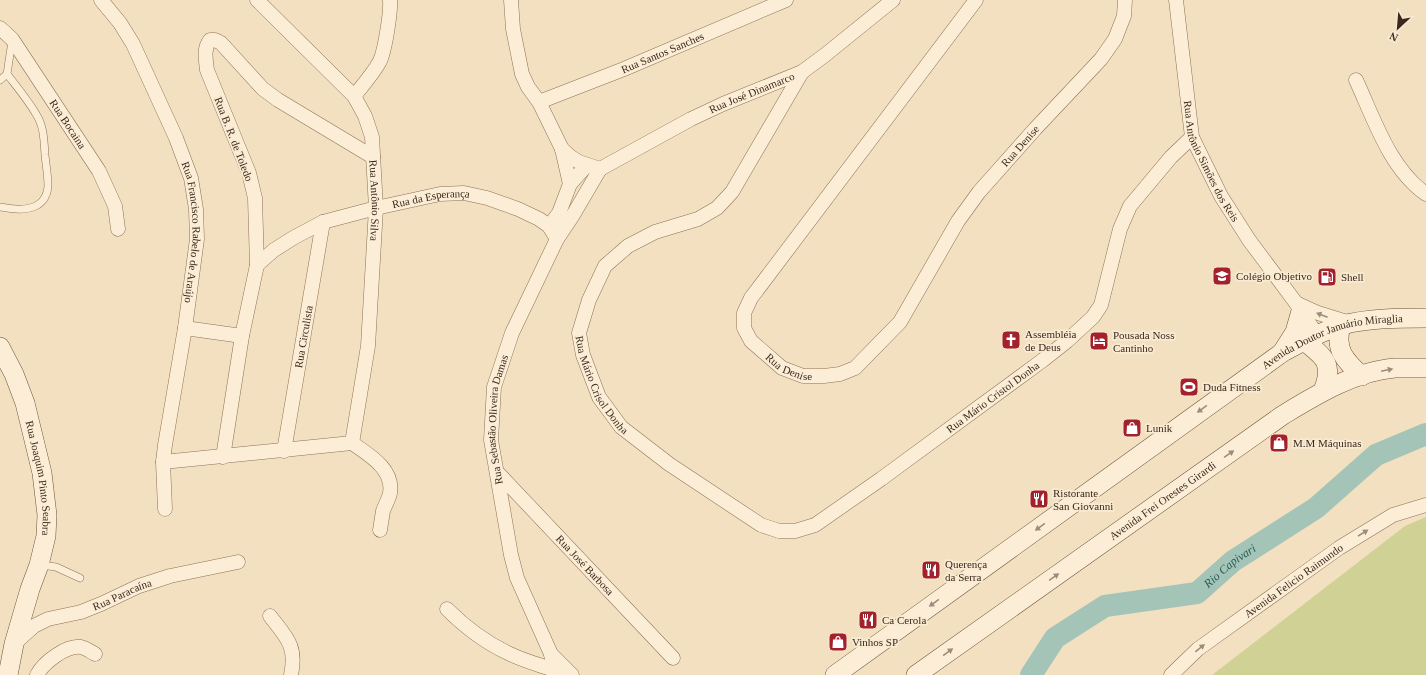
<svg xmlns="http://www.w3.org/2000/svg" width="1426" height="675" viewBox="0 0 1426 675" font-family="Georgia,serif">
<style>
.green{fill:#cfd294}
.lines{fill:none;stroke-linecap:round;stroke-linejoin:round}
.river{stroke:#a4c4b8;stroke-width:22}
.lane-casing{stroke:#8e7057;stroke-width:8}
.street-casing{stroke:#8e7057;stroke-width:15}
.secondary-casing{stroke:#70513a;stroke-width:20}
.lane{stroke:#fceed6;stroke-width:7}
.street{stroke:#fceed6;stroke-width:14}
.secondary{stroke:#fceed6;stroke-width:19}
.oneway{fill:#9c8c79}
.labels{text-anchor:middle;stroke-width:3.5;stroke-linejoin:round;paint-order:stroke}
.street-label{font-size:11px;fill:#3c291c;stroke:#f9ead2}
.poi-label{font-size:11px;fill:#3c291c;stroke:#f9ead2;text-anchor:start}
.water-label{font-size:12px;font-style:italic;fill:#2a5e56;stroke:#f9ead2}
</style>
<rect width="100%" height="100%" fill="#f2e0c1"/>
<path class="green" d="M1426,517V675H1212L1405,526Z"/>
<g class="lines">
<path class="river" id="s1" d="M1031,675L1055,638L1105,606L1197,593L1233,561L1316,508L1376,455L1426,434"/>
<defs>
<path id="lane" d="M0,80L7,74
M0,207C20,211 46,212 48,186C48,176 46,165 45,155C44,141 44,126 36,114C28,100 17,87 7,74L12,41
M41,565L56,567L80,578"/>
<g id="street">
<path id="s2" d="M101,0L120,23L133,44L176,138L191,178L196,209L197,239L185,328L165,445L163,462L165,509"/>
<path id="s3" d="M257,0L354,96L365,116L372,137L376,208L368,346L352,443"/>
<path d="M511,0L513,29L522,74L528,87L539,102L562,149L571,157L579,162L600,169"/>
<path id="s4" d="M976,0L751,298L744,313V328L751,341L782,368L803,376H824L840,374L855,368L900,322L958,221L979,192L1035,129L1101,59L1115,39L1124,16L1125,0"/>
<path id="s5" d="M1176,0L1192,137L1221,196L1249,240L1296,303L1317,335"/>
<path id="s6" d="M0,28L12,39L99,171L115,206L118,229"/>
<path id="s7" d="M802,72L732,192L717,208L698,219L655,232L628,246L605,266L589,300L579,333L583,355L599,397L621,427L669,464L761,525L779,531H795L815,525L881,479L1043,360L1067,341L1093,317L1101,305L1120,229L1130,206L1171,157L1192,137"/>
<path d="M1356,80C1374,119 1390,169 1426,194"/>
<path d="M354,96C363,85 373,74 380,61C385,50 391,12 390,0"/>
<path id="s8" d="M539,102L624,69L786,0"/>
<path d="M562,149L570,184"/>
<path id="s9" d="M600,169L691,119L723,104L802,72L825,55L893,0"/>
<path d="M549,226L559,213L570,184L587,165"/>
<path id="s10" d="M257,265L274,250L293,238L323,222L376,208L440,194L464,193L487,198L518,209L539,219L549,226L557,239"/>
<path d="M1296,303L1318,313L1350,323"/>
<path d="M185,328L242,336"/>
<path id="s11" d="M284,451L323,222"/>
<path d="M223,457L242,336L257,265L255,198L249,173L207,70C206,60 203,49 210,40H215L221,43L263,89L278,100L373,157"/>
<path d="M163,462L352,443C369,455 394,469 390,493C389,499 385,505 383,511C382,517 381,524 380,530"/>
<path id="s12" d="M497,472L673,658"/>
<path d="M447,609C466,628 486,643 510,654C524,661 540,665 554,670"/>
<path d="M270,616C287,638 297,646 291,675"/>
<path id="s13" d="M14,644L34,626L48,619L81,612L101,604L139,586L170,576L238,562"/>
<path d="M551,654L572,675"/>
<path d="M37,675C43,663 66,645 81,647C86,648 91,652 95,654"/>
<path id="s14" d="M555,675L551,654L517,578L511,555L491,440L494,387L512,333L557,239L573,215L600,169"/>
<path id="s15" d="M1171,675L1198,649L1339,548L1393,515L1426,505"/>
</g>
<g id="secondary">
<path d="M1341,326C1334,349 1345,361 1362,376"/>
<path d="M1304,341C1325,357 1334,364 1323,391"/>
<path id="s16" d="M0,347L14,374L25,403L42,473L47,515L46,536L39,565L30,589L14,644L8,675"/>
<path d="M1283,351L1295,332L1301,311"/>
<path id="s17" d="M835,675L1283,352C1302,342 1322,331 1342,325C1369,318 1399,318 1426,318"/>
<path id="s18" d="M916,675L1283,415C1316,395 1355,371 1395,368C1405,368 1416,368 1426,368"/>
</g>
</defs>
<use href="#lane" class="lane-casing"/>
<use href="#street" class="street-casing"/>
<use href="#secondary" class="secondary-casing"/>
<use href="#lane" class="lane"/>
<use href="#street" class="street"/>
<use href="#secondary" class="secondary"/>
</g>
<defs><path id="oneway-solid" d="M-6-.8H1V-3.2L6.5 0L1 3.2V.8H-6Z"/></defs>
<g class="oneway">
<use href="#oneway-solid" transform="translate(1322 315) rotate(-159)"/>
<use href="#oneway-solid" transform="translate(1387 370) rotate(-12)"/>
<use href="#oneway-solid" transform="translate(1202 409) rotate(144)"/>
<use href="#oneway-solid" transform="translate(1229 454) rotate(-35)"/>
<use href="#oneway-solid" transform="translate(1040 527) rotate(144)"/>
<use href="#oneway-solid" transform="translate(1363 533) rotate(-32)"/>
<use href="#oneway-solid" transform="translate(1054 577) rotate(-35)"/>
<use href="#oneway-solid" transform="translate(934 603) rotate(144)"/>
<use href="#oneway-solid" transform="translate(1200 648) rotate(-39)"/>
<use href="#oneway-solid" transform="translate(948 652) rotate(-36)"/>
</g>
<defs>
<symbol id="school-square" viewBox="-11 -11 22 22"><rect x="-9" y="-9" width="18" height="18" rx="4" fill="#a3212c" stroke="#f9ead2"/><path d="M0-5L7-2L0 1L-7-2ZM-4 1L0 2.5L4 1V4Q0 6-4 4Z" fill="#fff"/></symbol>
<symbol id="fuel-square" viewBox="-11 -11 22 22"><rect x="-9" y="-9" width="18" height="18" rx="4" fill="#a3212c" stroke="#f9ead2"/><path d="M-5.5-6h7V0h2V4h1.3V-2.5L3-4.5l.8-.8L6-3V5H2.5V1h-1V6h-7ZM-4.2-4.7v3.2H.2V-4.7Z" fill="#fff"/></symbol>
<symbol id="church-square" viewBox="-11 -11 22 22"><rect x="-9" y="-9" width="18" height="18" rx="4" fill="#a3212c" stroke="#f9ead2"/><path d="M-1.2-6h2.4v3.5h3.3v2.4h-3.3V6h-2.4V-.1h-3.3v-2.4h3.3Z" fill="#fff"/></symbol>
<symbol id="hotel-square" viewBox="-11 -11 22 22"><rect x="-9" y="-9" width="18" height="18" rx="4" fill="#a3212c" stroke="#f9ead2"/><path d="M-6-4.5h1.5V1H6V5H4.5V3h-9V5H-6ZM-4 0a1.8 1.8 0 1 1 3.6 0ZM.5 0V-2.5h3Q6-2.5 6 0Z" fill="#fff"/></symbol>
<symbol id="stadium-square" viewBox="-11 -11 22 22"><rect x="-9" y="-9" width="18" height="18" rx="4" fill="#a3212c" stroke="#f9ead2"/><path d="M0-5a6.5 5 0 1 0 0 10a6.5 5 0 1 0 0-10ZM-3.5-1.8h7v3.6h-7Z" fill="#fff"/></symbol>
<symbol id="shop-square" viewBox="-11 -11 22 22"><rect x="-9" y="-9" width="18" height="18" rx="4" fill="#a3212c" stroke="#f9ead2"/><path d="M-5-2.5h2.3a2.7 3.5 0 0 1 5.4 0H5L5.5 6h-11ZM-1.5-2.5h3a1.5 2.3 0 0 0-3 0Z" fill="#fff"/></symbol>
<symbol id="restaurant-square" viewBox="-11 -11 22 22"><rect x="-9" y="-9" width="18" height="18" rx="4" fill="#a3212c" stroke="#f9ead2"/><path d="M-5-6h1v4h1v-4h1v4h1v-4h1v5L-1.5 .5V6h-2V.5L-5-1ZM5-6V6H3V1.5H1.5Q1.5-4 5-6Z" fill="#fff"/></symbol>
</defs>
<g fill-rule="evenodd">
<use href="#school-square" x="1211" y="265" width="22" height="22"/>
<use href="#fuel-square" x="1316" y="266" width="22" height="22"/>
<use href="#church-square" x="1000" y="329" width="22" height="22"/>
<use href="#hotel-square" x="1088" y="330" width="22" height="22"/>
<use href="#stadium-square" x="1178" y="376" width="22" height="22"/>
<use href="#shop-square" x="1121" y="417" width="22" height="22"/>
<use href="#shop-square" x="1268" y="432" width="22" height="22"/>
<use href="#restaurant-square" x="1028" y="488" width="22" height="22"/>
<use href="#restaurant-square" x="920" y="559" width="22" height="22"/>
<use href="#restaurant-square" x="857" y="609" width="22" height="22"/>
<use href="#shop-square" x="827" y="631" width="22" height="22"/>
</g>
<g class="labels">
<g class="street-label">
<text dy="4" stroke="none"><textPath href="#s8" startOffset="133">Rua Santos Sanches</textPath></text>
<text dy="4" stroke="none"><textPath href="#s9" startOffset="170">Rua José Dinamarco</textPath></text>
<text dy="4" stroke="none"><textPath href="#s6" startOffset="118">Rua Bocaina</textPath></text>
<text transform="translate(234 139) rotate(69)" y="4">Rua B. R. de Toledo</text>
<text dy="4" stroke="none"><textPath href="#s4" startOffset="815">Rua Denise</textPath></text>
<text dy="4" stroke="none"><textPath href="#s5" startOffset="167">Rua Antônio Simões dos Reis</textPath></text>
<text dy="4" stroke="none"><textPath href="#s3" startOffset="245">Rua Antônio Silva</textPath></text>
<text dy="4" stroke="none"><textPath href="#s10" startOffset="190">Rua da Esperança</textPath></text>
<text dy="4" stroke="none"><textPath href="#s2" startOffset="255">Rua Francisco Rabelo de Araújo</textPath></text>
<text dy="4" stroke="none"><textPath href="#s11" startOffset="116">Rua Circulista</textPath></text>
<text dy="4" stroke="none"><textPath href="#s17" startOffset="603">Avenida Doutor Januário Miraglia</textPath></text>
<text dy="4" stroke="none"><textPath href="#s4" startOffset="467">Rua Denise</textPath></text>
<text dy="4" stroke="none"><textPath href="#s7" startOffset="418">Rua Mário Crisol Donha</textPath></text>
<text dy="4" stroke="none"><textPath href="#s7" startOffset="911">Rua Mário Cristol Donha</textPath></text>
<text dy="4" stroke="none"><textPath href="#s14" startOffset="266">Rua Sebastão Oliveira Damas</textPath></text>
<text dy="4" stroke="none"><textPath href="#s16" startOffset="138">Rua Joaquim Pinto Seabra</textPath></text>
<text dy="4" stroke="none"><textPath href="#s18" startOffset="302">Avenida Frei Orestes Girardi</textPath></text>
<text dy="4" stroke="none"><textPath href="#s12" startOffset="128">Rua José Barbosa</textPath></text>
<text dy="4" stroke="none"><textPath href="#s15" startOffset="155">Avenida Felicio Raimundo</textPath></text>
<text dy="4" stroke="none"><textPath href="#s13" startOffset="121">Rua Paracaína</textPath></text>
</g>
<g class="poi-label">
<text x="1236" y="280">Colégio Objetivo</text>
<text x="1341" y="281">Shell</text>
<text x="1025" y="338">Assembléia<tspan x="1025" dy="13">de Deus</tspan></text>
<text x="1113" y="339">Pousada Noss<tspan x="1113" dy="13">Cantinho</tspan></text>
<text x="1203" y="391">Duda Fitness</text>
<text x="1146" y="432">Lunik</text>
<text x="1293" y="447">M.M Máquinas</text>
<text x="1053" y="497">Ristorante<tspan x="1053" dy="13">San Giovanni</tspan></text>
<text x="945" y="568">Querença<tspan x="945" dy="13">da Serra</tspan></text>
<text x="882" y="624">Ca Cerola</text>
<text x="852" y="646">Vinhos SP</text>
</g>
<g class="water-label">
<text dy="4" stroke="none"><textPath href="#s1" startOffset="239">Rio Capivari</textPath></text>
</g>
</g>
<g transform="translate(1398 28) rotate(206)" stroke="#f9ead2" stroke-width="3" paint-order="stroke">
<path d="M0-3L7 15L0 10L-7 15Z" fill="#3c291c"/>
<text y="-6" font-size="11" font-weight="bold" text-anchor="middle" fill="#3c291c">N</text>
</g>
</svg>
